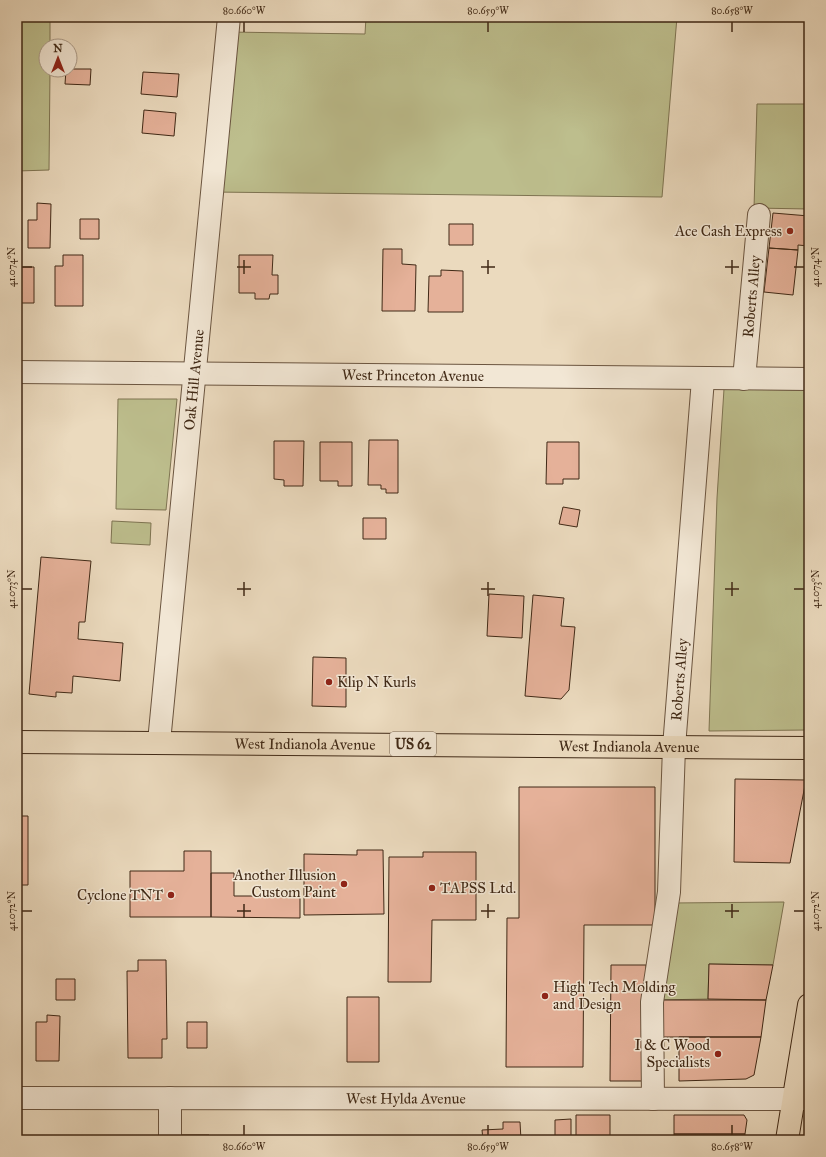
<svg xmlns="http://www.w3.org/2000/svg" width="826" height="1157" viewBox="0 0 826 1157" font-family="'IM FELL Great Primer',serif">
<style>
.green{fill:#bdbe8d;stroke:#7e7452}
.building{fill:#e5b199;stroke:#402916}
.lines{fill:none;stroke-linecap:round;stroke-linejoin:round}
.minor-casing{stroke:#6b5540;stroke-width:24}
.major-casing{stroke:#402916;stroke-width:24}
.minor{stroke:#f2e7d5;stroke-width:22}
.major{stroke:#ebdabe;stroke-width:22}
.ticks{fill:none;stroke:#402916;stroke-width:1.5}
.poi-dot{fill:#8f2418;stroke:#f2e7d5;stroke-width:1.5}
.labels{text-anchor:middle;stroke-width:3;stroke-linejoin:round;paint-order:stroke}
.shield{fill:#f2e7d5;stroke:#75624f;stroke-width:1}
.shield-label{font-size:14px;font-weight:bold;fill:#402916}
.poi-label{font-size:15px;fill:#402916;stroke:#f2e7d5;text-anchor:end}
.street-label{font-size:15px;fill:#402916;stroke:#f2e7d5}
.neatline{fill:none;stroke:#402916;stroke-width:1.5}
.ticks-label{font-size:10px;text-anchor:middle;fill:#402916}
</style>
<rect width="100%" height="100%" fill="#ebdabe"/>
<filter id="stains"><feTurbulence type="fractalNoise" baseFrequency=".005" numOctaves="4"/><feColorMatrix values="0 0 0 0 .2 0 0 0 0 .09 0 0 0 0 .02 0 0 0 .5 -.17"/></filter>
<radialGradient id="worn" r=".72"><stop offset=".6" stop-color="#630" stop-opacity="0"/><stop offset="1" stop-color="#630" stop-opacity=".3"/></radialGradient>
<path class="green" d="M17,17H50V46H46V70H50L49,170L17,171Z
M366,17H677L662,197L212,192L227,32L365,34Z
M757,104H809V209L754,208Z
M724,389L809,390V730L709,731L717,498Z
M118,399H177L166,510L116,509Z
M112,521L151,523L150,545L111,543Z
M784,902L773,965L709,964L708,999L657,1000L672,903Z"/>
<path class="building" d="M70,69H91L90,85L65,84L66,70Z
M143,72L179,74L177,97L141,94Z
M144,110L176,113L174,136L142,133Z
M37,203L51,204L50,248H28V220H37Z
M773,213L809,216V246L798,245V250L769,248Z
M80,219H99V239H80Z
M449,224H473V245H449Z
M769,248L798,250L793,295L764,292Z
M383,249H402V264L416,265L415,311H382Z
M63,255H83V306H55V266H63Z
M239,255H273L272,275H278V294H270L269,299H255V293H239Z
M17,267H34V303H17Z
M441,270L463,271V312H428L429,276H441Z
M369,440H398V493H386V489H381V485H368Z
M274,441H304L303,486H284V480L274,479Z
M320,442H352V486H338V481H320Z
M547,442H579V479H563V484H546Z
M563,507L580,510L577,527L559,524Z
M363,518H386V539H363Z
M41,557L91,561L85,622H79L78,639L123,643L120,681L73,676L72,693L56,692V697L29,694Z
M489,594L524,596L522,638L487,636Z
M533,595L564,598L561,626L575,627L569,690L561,699L525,696Z
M313,657L346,658V707L312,706Z
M735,779L806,780L790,863L734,862Z
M519,787H655V925H584L583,1067H506L507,918H519Z
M17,816H28V885H17Z
M357,850H383L384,914L304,915V854L357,855Z
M184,851H211V917H130V871H184Z
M423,852H476V920H432L431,982H388L389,857H423Z
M211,873H234V896H300V918L211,917Z
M138,960H166L167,1039H162V1058H128L127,971H138Z
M709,964L773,965L766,1000L708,999Z
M611,965H646L645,1081H610Z
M56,979H75V1000H56Z
M347,997H379V1062H347Z
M657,1000H766L761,1037H657Z
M47,1015L60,1016L59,1061H36V1022H47Z
M187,1022H207V1048H187Z
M679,1037H761L754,1075L746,1079L679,1081Z
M576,1115H610V1140H576Z
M674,1115H744L747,1120L745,1134H674Z
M571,1119V1140H555V1120Z
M503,1122H520L521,1140H483L482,1130L503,1129Z
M674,1134H745L744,1140H674Z
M178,1135H209V1140H178Z
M128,1136H143V1140H128Z"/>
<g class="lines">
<defs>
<g id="minor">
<path id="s1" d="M17,372L809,379"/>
<path id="s2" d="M744,379L759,215"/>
<path id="s3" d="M159,742L229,17"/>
<path id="s4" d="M17,1098L809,1099"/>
<path d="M170,1098V1140"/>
<path id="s5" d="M653,1099L652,1002L669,892L674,747L703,379"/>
</g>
<g id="major">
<path id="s6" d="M17,742L809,748"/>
<path d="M787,1140L809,1005"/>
</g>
</defs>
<use href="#minor" class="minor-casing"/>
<use href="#major" class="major-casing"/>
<use href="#minor" class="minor"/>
<use href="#major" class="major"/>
</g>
<path class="ticks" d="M244,22V32M488,22V32M732,22V32M244,260V274M488,260V274M732,260V274M22,267H32M237,267H251M481,267H495M725,267H739M794,267H804M244,582V596M488,582V596M732,582V596M22,589H32M237,589H251M481,589H495M725,589H739M794,589H804M244,904V918M488,904V918M732,904V918M22,911H32M237,911H251M481,911H495M725,911H739M794,911H804M244,1125V1135M488,1125V1135M732,1125V1135"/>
<g class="poi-dot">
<circle cx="790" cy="231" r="4"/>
<circle cx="329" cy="682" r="4"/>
<circle cx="344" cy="884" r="4"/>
<circle cx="432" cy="888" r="4"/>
<circle cx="171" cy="895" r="4"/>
<circle cx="545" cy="996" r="4"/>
<circle cx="718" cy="1054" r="4"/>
</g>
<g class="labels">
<rect class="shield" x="390" y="732" width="46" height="24" rx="3"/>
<g class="shield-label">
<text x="413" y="749">US 62</text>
</g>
<g class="poi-label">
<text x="782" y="236">Ace Cash Express</text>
<text x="337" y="687" text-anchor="start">Klip N Kurls</text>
<text x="336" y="880">Another Illusion<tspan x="336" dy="17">Custom Paint</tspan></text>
<text x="440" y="893" text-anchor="start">TAPSS Ltd.</text>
<text x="163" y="900">Cyclone TNT</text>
<text x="553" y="992" text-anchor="start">High Tech Molding<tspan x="553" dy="17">and Design</tspan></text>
<text x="710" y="1050">I &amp; C Wood<tspan x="710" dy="17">Specialists</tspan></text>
</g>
<g class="street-label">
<text dy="5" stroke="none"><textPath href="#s2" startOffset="83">Roberts Alley</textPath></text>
<text dy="5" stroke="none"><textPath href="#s1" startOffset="396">West Princeton Avenue</textPath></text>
<text dy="5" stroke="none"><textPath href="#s3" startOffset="364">Oak Hill Avenue</textPath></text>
<text dy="5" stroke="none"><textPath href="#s5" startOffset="421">Roberts Alley</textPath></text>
<text dy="5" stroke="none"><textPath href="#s6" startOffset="288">West Indianola Avenue</textPath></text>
<text dy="5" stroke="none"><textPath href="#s6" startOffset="612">West Indianola Avenue</textPath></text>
<text dy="5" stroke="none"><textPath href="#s4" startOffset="389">West Hylda Avenue</textPath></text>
</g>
</g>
<rect width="826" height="1157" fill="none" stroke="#ebdabe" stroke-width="44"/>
<g transform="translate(58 58)"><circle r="19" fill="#f2e7d5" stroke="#ab9b89"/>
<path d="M0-3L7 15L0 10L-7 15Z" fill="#8f2418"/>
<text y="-6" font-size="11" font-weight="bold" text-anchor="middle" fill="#402916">N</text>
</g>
<rect x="22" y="22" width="782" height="1113" class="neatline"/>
<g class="ticks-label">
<text x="244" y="14">80.660°W</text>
<text x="488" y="14">80.659°W</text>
<text x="732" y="14">80.658°W</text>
<text transform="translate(11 267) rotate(-90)" y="4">41.074°N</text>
<text transform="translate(815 267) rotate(-90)" y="4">41.074°N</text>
<text transform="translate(11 589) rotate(-90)" y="4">41.073°N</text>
<text transform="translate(815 589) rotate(-90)" y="4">41.073°N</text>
<text transform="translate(11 911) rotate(-90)" y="4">41.072°N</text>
<text transform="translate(815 911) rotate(-90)" y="4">41.072°N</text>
<text x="244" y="1150">80.660°W</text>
<text x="488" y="1150">80.659°W</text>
<text x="732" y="1150">80.658°W</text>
</g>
<rect width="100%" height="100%" filter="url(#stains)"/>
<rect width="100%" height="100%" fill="url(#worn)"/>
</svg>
